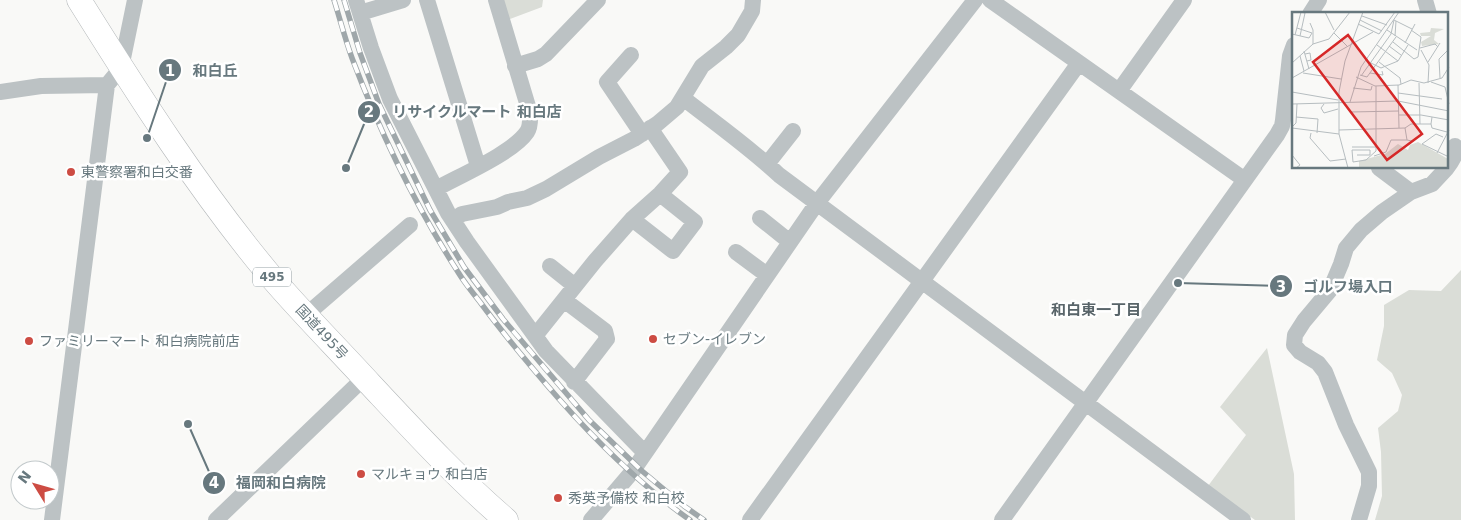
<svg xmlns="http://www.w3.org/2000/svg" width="1461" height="520" viewBox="0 0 1461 520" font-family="'DejaVu Sans','Noto Sans JP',sans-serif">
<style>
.green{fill:#daddd7}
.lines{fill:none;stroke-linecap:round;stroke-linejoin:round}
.highway-casing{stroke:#b3b7b9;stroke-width:25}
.minor{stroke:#bcc2c4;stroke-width:16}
.highway{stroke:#fff;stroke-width:24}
.rail-casing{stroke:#9fa7aa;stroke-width:5.5}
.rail{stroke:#fff;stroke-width:4;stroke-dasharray:11;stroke-linecap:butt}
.poi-dot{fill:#cd4c43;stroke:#fff;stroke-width:2}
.labels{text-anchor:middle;stroke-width:5;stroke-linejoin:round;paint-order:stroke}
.shield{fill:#fff;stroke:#95a0a5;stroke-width:1}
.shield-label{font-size:12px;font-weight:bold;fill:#67787e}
.poi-label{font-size:14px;fill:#67787e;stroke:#fff;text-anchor:start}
.street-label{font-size:14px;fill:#67787e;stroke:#fff}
.neighbourhood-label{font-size:15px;font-weight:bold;fill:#59656a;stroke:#fff}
.inset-road{fill:none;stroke:#b6bdc0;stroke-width:1}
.view{fill:#d62828;fill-opacity:0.15;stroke:#d62828;stroke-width:2.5}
.inset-edge{fill:none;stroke:#67787e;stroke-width:2.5}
.leader{fill:none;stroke:#67787e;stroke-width:2}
.callout-dot{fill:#67787e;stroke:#fff;stroke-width:2}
.mark-label{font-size:15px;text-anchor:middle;font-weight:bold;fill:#fff}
.callout-label{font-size:15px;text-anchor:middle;font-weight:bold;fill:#67787e;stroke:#fff;stroke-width:5;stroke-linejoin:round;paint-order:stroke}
</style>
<rect width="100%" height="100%" fill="#f9f9f7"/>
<path class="green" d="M499,0H543L542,7L505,21Z
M1461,270V520H1375L1382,496L1381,452L1378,428L1398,411L1402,395L1392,373L1377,360L1384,326V305L1409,290L1441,291Z
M1267,348L1294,474L1295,520H1255L1208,486L1246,435L1220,407Z"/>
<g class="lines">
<defs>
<path id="highway" d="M79,0C139,96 200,192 273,279C304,315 338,349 370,384C414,431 457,478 506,520"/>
</defs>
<use href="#highway" class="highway-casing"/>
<path class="minor" d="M356,0L371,48L390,99L448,213L467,242L546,351L645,453
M427,0L478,166
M990,0L1245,180
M1425,0L1429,14
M360,13L403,0
M1310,14L1319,0
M631,55L607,82L642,134
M515,66L538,59L546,54L598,0
M1119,91L1184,0
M0,92L41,86L107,85
M683,98C715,123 749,147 779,175L1243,520
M767,164L793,131
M1379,168L1411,192L1432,184L1446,169L1451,162L1455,155V146
M436,189C459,176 513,153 527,132C531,126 530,119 530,113L496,0
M760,218L790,242
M632,219L673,251L695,222L660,194
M453,220L462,214L497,207L508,202L527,198L546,189L599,157L634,139L657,124L677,107L702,66L726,47L738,35L752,11L753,0
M736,252L767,275
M550,266L575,286
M564,300L605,331L607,339L574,382
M306,315L410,225
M535,336L595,261L632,219L660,194L680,172L650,128
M52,520L107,85L121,68L135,0
M216,520L364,378
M591,520L632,472L817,203L975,0
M750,520L1079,63
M1002,520L1277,135L1282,126L1283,120L1290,56L1294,45
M1359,520L1369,486V472L1346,425L1325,372L1318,363L1300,352L1294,345L1295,335L1304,321L1330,290L1341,264L1346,248L1361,230L1382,212L1411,192"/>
<use href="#highway" class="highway"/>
<defs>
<path id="rail" d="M334,0C340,19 345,39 352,58C380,132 415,205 458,272C464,282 472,292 480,302C505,336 532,368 559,399C597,442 643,487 690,520
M344,0L360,53L379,104L430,210L464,267L503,319L589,420L642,471L684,506L704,520"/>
</defs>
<use href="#rail" class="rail-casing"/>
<use href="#rail" class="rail"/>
</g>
<g class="poi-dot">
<circle cx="71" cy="172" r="5"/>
<circle cx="653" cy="339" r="5"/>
<circle cx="29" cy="341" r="5"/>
<circle cx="361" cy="474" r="5"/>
<circle cx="558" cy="498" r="5"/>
</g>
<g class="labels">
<rect class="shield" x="253" y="267.5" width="38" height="19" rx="4"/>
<g class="shield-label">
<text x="272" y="281">495</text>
</g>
<g class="poi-label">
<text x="81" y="177">東警察署和白交番</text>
<text x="663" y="344">セブン-イレブン</text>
<text x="39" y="346">ファミリーマート 和白病院前店</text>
<text x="371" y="479">マルキョウ 和白店</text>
<text x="568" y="503">秀英予備校 和白校</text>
</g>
<g class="street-label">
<text transform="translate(322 332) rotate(47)" y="5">国道495号</text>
</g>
<g class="neighbourhood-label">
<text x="1096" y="315">和白東一丁目</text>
</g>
</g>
<g transform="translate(1292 12)">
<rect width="156" height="156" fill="#f9f9f7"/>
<path d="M139,16L152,17L143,21L142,28L147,32L130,34L129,30L139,24H129L128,21L138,20ZM126,130L156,147V156H67V149L93,142L106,132L116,138L118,133Z" fill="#daddd7"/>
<path class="inset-road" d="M33,0L42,18M70,4L95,13M68,8L90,19M18,11L21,18V32M66,12L87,22L103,0M5,16L20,21M95,18L125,38M42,21L56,35M0,22L17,26L20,21M3,23L9,0M8,24L13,1L9,0M103,24L104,9M101,30L122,47L126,45L129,25L119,18M113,31L123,12M85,33L106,49M97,34L109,43M128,36L143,32L146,35M129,38L137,53L136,71M12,39L17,57M13,42L18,41L19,48L15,49M8,44L12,59M73,48L89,56L106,49L116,33M87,50L108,66L109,72M136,50L148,31M0,51L21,32L37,27L58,0M11,61L49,67M78,61L91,63L90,59M68,63L75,65L104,25M69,64L99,22L102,8L120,17M64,65L83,74L107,73L119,68L132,71L150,66L157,55M0,66L81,20M148,66L147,47L157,37M139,70L153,75L157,92M127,71L128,112M106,73L107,116M61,76L79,78L80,74M0,80L46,88M106,81L150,87M58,90L69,55L107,0M0,92L106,89L157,99M32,92L29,96L32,101L46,97M58,100L107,99M107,103H129L157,108M4,105L26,107L25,121M139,112L140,116L155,120M0,115L4,111L5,92M0,116L47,122M113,116L115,128L120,129M47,118L113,116L119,112H139L140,105M19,121L18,126L38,149L54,147M151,125L144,122L130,132L157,145M60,135H84M78,138H60L61,150L74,148L84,139V74M145,141L157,118M0,143L8,153L4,156M65,143H78V138M82,144L94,140L99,128H115M56,156L47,122V80L53,49L71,0"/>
<path class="view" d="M56,23L130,122L95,148L21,50Z"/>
<rect width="156" height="156" class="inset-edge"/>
</g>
<path class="leader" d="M147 138L170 70M346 168L369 112M1178 283L1281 286M188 424L214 483"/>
<g class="callout-dot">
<circle cx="147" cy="138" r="5"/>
<circle cx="346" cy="168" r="5"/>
<circle cx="1178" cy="283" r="5"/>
<circle cx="188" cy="424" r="5"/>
<circle cx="170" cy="70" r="12"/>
<circle cx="369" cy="112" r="12"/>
<circle cx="1281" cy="286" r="12"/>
<circle cx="214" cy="483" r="12"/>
</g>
<g class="mark-label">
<text x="170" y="76">1</text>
<text x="369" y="117">2</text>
<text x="1281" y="292">3</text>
<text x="214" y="488">4</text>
</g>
<g class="callout-label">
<text x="215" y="76">和白丘</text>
<text x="477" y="117">リサイクルマート 和白店</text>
<text x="1348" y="292">ゴルフ場入口</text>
<text x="281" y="488">福岡和白病院</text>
</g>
<g transform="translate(35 485) rotate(307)"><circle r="24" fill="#ffffff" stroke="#c2c9cb"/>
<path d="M0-4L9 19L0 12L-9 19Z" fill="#cd4c43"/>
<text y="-8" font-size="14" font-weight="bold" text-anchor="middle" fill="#67787e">N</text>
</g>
</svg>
